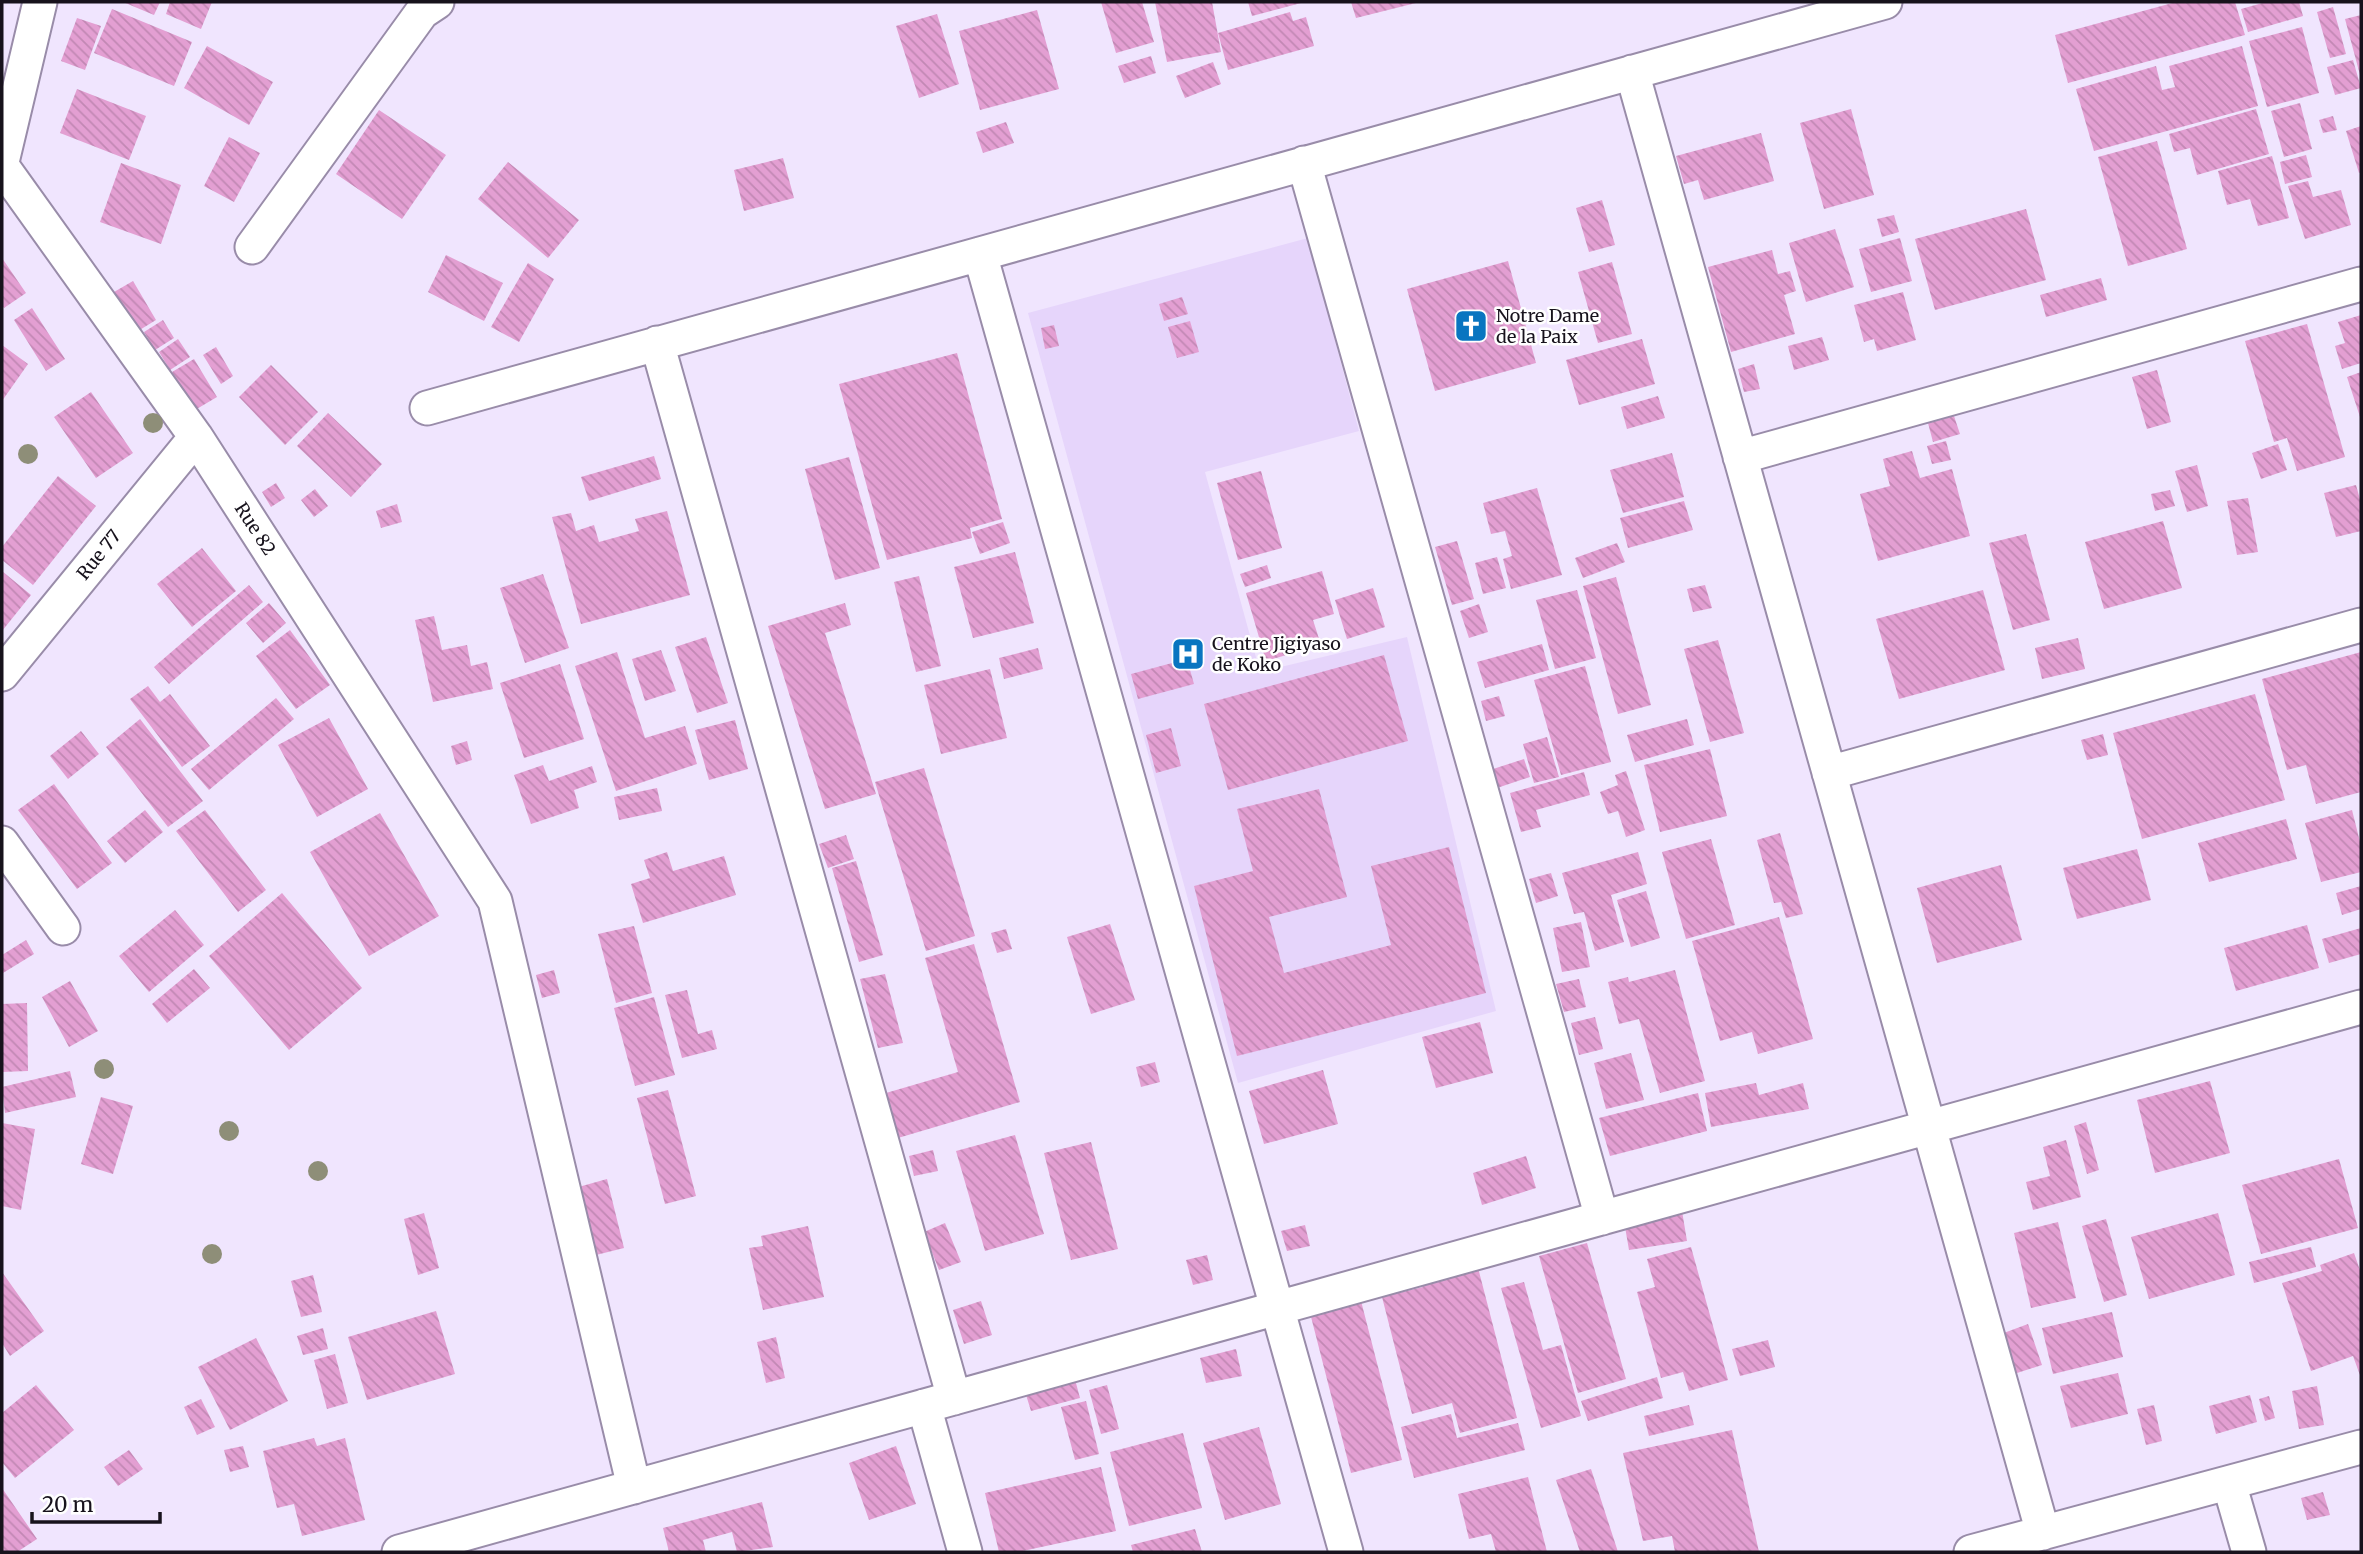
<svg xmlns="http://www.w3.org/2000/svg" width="2363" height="1554" viewBox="0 0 2363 1554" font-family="Merriweather,serif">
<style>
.built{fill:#e6d5fb}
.building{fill:url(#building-back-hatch)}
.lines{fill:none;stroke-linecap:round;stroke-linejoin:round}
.minor-casing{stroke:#998ca9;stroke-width:37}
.minor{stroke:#fff;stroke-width:33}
.tree{fill:#8e8e78}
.labels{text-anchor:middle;stroke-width:5;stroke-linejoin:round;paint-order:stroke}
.poi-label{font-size:18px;fill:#17121c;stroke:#fff;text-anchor:start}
.street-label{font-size:18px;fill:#17121c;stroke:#fff}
</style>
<defs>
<pattern id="building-back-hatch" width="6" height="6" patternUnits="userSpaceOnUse" patternTransform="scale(1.75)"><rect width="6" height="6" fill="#e39fd2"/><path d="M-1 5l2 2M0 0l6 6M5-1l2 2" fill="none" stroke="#c288b4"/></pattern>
</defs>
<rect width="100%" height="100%" fill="#f0e5fe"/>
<path class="built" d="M1308,238L1359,431L1205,472L1260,672L1407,637L1496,1011L1238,1083L1028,313Z"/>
<path class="building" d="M123,2H160L154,15Z
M170,2H212L201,29L166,14Z
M1101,2H1142L1154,42L1116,53Z
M1155,2H1212L1221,52L1167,62Z
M1248,2H1301V3L1252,16Z
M1351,2H1416V3L1356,18Z
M2176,2H2235L2245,35L2068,83L2055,35Z
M2266,2H2299L2303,16L2248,32L2241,9Z
M2333,7L2346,54L2330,58L2317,12Z
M112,9L192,42L174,86L94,53Z
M1037,10L1059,89L980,110L959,31Z
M1290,12L1293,21L1306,17L1314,46L1228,70L1218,33Z
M937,14L959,84L919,98L896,26Z
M2361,15V75H2360L2345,19Z
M77,18L101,26L85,70L61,61Z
M2302,27L2319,93L2267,107L2249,41Z
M207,46L273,82L249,125L184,88Z
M2242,46L2258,106L2094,151L2076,89L2156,66L2162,90L2175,87L2169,66Z
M1151,56L1156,73L1124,83L1118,66Z
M2353,60L2361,88L2335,95L2327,67Z
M1213,62L1221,84L1185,98L1176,76Z
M77,89L146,116L129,160L60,133Z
M2300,103L2312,149L2284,157L2271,111Z
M1851,109L1874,195L1824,209L1800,123Z
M2256,109L2269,154L2197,175L2190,148L2174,152L2169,134Z
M379,110L446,155L402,219L336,174Z
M2333,116L2337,130L2323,133L2319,120Z
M1006,122L1014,143L983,153L976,132Z
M2361,126V172L2359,173L2346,131Z
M1761,133L1774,181L1704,200L1698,180L1684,184L1676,156Z
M229,137L260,153L234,202L204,186Z
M2157,141L2187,249L2128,266L2098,157Z
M2306,155L2312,177L2285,184L2280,162Z
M2272,156L2289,218L2258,226L2250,199L2227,205L2218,171Z
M783,158L794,198L744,211L734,170Z
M508,162L579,220L548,258L478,199Z
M121,163L181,185L161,244L100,222Z
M2308,181L2313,197L2341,190L2351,225L2305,239L2288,186Z
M1602,200L1615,245L1589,252L1576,208Z
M2026,209L2046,280L1935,310L1915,239Z
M1894,215L1899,232L1882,237L1877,219Z
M1835,229L1854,287L1806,302L1789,243Z
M1900,238L1912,281L1871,292L1859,249Z
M1772,250L1778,274L1790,271L1796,291L1784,295L1795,334L1731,352L1708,267Z
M446,255L503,283L484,321L428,292Z
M2,258L26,293L4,308L2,305Z
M1508,261L1536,363L1435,391L1407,289Z
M1612,262L1632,334L1598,343L1578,272Z
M528,263L554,279L519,342L491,327Z
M2101,278L2107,300L2046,317L2040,295Z
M133,281L156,320L138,331L114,292Z
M1903,292L1916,340L1877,351L1874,339L1864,342L1854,305Z
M1182,297L1188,314L1164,321L1159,304Z
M32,308L65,359L46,371L14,320Z
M2361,315V363L2342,369L2335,346L2345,343L2338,322Z
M163,320L174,338L155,350L144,332Z
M1190,321L1199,352L1177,358L1168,327Z
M2307,324L2345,457L2297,471L2287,438L2274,442L2245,341Z
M1054,325L1059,346L1045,349L1041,328Z
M1822,337L1829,360L1794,370L1788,346Z
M178,339L190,357L170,370L159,352Z
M1642,339L1655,384L1579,405L1566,360Z
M2,345L28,364L2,401Z
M216,347L233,376L221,384L203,355Z
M957,353L1002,519L970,528L972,538L887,560L839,384Z
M194,359L217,397L195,410L172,372Z
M1754,364L1760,389L1744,392L1738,369Z
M271,365L318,412L285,445L239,397Z
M2157,370L2171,422L2147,429L2132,377Z
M2361,372V420L2347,377Z
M91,392L133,453L96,478L54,417Z
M1658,396L1665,418L1627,429L1621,407Z
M328,413L382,464L351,497L297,446Z
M1954,416L1960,434L1933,442L1928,423Z
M1946,441L1951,460L1932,464L1927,446Z
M2278,444L2287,470L2261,479L2252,453Z
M1912,451L1920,478L1952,469L1970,536L1878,561L1860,494L1890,486L1883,459Z
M1672,453L1684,497L1623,513L1610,470Z
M654,456L661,479L589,501L581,477Z
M849,457L880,568L835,580L805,469Z
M2197,465L2208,506L2187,512L2175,471Z
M1261,471L1282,548L1238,560L1217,483Z
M58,476L96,506L33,585L2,560V547Z
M276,483L285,498L271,507L262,492Z
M2356,485L2361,503V531L2336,537L2324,493Z
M1537,488L1562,575L1511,589L1503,559L1512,556L1505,531L1491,534L1483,503Z
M315,489L328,506L314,517L301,500Z
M2170,490L2175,506L2155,511L2151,494Z
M2248,498L2258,552L2237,555L2227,501Z
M1684,501L1693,530L1628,548L1620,518Z
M397,504L402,522L381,528L376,511Z
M667,511L690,595L581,624L552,517L571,513L576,531L594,525L599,542L639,531L635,519Z
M2163,521L2182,588L2104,609L2085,542Z
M1003,522L1010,543L980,554L972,532Z
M2026,534L2050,620L2013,630L1989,543Z
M1457,541L1474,599L1452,605L1435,547Z
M1617,543L1625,562L1583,578L1575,558Z
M202,548L236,591L192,627L157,584Z
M1015,552L1034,623L973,638L954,567Z
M1497,557L1506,588L1483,594L1475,563Z
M1267,565L1271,578L1245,587L1240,574Z
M2,571L31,595L2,631Z
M1322,571L1334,614L1313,620L1321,645L1266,661L1246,593Z
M543,574L569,648L525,663L500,588Z
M919,576L941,666L916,672L894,582Z
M1616,577L1651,705L1618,714L1583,586Z
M249,585L263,602L169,684L154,667Z
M1705,585L1712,608L1693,612L1687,589Z
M1373,588L1385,627L1347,639L1335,600Z
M1577,590L1596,658L1555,669L1536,600Z
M1983,590L2005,670L1899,699L1876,619Z
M269,603L286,623L263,643L246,623Z
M845,603L851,625L825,633L876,794L825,809L768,626Z
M1479,604L1488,632L1469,638L1460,611Z
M434,616L442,650L467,645L471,666L487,662L493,689L433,702L415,620Z
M290,630L330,685L296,709L256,656Z
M706,637L728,703L697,713L675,647Z
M2078,638L2085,669L2042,679L2035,648Z
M1718,640L1744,733L1710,742L1684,649Z
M1542,644L1549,670L1485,688L1477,662Z
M1038,648L1043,669L1004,679L999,658Z
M661,650L676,691L645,701L632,659Z
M617,652L645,738L685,726L697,764L616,791L575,666Z
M2361,652V792L2316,804L2306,765L2287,770L2262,679Z
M1384,655L1408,741L1228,790L1204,704Z
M1187,659L1194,684L1138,699L1131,674Z
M560,664L584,739L524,758L500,683Z
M1585,666L1611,762L1561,775L1534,680Z
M990,669L1007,738L941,754L924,685Z
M148,686L160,702L170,694L210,746L182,767L130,699Z
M2255,694L2285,800L2142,839L2113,733Z
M1499,696L1505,716L1486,721L1481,701Z
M276,698L294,719L209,790L191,769Z
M329,718L368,789L317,817L278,745Z
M140,719L203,801L168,827L106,747Z
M1687,719L1694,745L1635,762L1627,735Z
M735,720L748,769L709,780L695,730Z
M1171,728L1181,766L1156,773L1146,735Z
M81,731L99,754L68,779L50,756Z
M2103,734L2108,755L2087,760L2081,740Z
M1547,737L1559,777L1534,783L1523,744Z
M467,741L472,760L456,765L451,746Z
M1710,749L1727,816L1660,832L1644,765Z
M1524,759L1530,777L1497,788L1490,770Z
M543,765L549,781L592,766L597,782L574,790L579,808L531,824L514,775Z
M924,768L975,936L926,951L875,782Z
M1626,771L1645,830L1626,837L1618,811L1608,814L1600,792L1618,785L1615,775Z
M1584,772L1590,795L1536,810L1541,827L1521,832L1510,793Z
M54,784L112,863L77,889L18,810Z
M657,788L662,811L619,820L614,797Z
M1319,789L1347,897L1269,917L1284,973L1391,945L1371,866L1449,847L1486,993L1237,1056L1194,886L1253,871L1237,809Z
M145,810L163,832L125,863L107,841Z
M205,810L266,890L238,912L176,831Z
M2352,810L2361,846V872L2321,882L2305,823Z
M380,813L439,916L369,956L310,852Z
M2286,819L2297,859L2209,882L2198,843Z
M1780,833L1803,914L1786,918L1781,902L1774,903L1757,840Z
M846,835L854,859L828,868L819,844Z
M1711,839L1735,925L1686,939L1662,852Z
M2137,849L2151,900L2077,919L2063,868Z
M667,852L673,871L724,856L736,895L643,923L631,884L650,878L644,860Z
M1638,852L1647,884L1611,895L1624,942L1595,951L1584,912L1574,914L1562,873Z
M856,861L883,955L859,962L832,868Z
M2001,865L2022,940L1937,963L1917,888Z
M1551,873L1558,896L1536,903L1529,879Z
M2361,886V909L2342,915L2336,893Z
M1646,891L1660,938L1631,947L1617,900Z
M282,893L362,988L289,1050L209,956Z
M175,910L204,945L149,992L119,956Z
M1779,917L1813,1039L1758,1054L1752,1032L1720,1041L1692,941Z
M1581,922L1590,967L1562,972L1553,928Z
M1110,924L1135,1000L1091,1014L1067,937Z
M2307,925L2319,968L2236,991L2224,948Z
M634,926L652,993L616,1003L598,934Z
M2361,928V954L2329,963L2322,939Z
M1006,929L1012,949L997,953L991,933Z
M26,940L34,954L3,973L2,955Z
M974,944L1020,1102L898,1138L886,1093L958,1072L925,958Z
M194,969L210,988L167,1023L152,1004Z
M554,970L560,993L542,998L536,975Z
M1675,970L1705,1081L1660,1093L1639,1019L1619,1024L1608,982L1628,977L1629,982Z
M885,974L903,1043L878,1048L860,979Z
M1579,979L1586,1007L1564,1012L1556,984Z
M70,981L98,1031L69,1047L42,997Z
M687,990L698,1034L712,1030L717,1049L682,1058L665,995Z
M654,997L675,1075L635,1086L614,1008Z
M27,1003L28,1071L2,1072V1004Z
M1595,1017L1603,1049L1579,1055L1571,1023Z
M1480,1022L1493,1073L1436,1088L1422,1037Z
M1631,1053L1644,1100L1606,1109L1594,1063Z
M1155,1062L1160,1082L1141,1087L1136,1067Z
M1323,1070L1338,1124L1264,1144L1249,1091Z
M70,1071L76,1097L5,1113L2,1087Z
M2210,1081L2230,1153L2155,1173L2137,1100Z
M1756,1083L1759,1095L1803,1083L1809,1109L1711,1127L1705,1093Z
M668,1090L696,1196L665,1204L637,1098Z
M1698,1093L1707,1131L1610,1156L1599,1118Z
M101,1097L133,1106L113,1174L81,1164Z
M2086,1122L2099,1170L2087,1174L2074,1126Z
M2,1123L35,1129L21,1210L2,1206Z
M1015,1135L1044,1234L985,1251L956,1151Z
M2066,1140L2081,1197L2033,1210L2026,1182L2050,1176L2043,1147Z
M1091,1142L1118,1249L1071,1260L1044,1153Z
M933,1150L938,1171L914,1176L909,1156Z
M1526,1156L1536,1188L1482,1205L1473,1173Z
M2339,1159L2358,1228L2261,1254L2242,1185Z
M607,1179L624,1248L592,1256L575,1188Z
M1682,1211L1687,1241L1629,1250L1624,1221Z
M424,1213L439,1268L418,1275L404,1219Z
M2218,1213L2235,1275L2149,1299L2131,1237Z
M2106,1219L2127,1295L2104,1302L2082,1226Z
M2058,1222L2076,1298L2031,1308L2014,1233Z
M945,1223L961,1262L939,1270L924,1232Z
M1305,1225L1310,1246L1287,1251L1281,1231Z
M808,1226L824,1297L763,1310L749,1248L763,1246L761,1236Z
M1587,1243L1626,1379L1578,1393L1539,1256Z
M1691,1247L1728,1380L1689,1391L1683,1372L1661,1378L1637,1292L1655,1287L1647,1259Z
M2311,1247L2316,1267L2254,1283L2249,1262Z
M2354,1253L2361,1273V1378L2353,1356L2311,1371L2282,1283L2322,1271L2320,1265Z
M1207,1255L1213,1280L1193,1285L1186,1260Z
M1476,1260L1517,1418L1460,1433L1452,1403L1412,1414L1382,1297L1423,1287L1420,1275Z
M2,1272L44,1331L10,1356L2,1343Z
M313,1275L322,1312L301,1317L291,1281Z
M1524,1282L1543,1350L1561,1345L1581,1416L1541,1428L1501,1288Z
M1360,1297L1402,1460L1351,1473L1309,1309Z
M981,1301L992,1335L964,1344L953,1310Z
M436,1311L455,1374L367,1400L348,1337Z
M2112,1312L2123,1357L2053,1374L2042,1328Z
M2028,1324L2042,1365L2014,1374L2001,1334Z
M323,1328L328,1349L303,1355L297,1336Z
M776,1337L785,1378L766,1383L757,1342Z
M256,1338L288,1401L230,1430L198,1367Z
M1768,1340L1775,1367L1740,1376L1732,1349Z
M1236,1349L1242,1376L1206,1383L1200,1358Z
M335,1354L348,1403L327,1409L314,1360Z
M1073,1372L1080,1398L1031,1411L1023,1385Z
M2118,1373L2128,1414L2071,1428L2060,1386Z
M1657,1377L1663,1398L1588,1421L1581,1401Z
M36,1385L74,1430L15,1478L2,1462V1413Z
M1107,1385L1119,1429L1101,1434L1089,1390Z
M2317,1386L2324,1425L2299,1429L2292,1391Z
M2250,1395L2257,1422L2216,1434L2209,1406Z
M2269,1396L2275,1418L2265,1421L2259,1399Z
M201,1399L215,1427L197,1435L184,1407Z
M1086,1401L1099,1454L1075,1460L1061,1407Z
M1689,1405L1694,1425L1649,1436L1644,1416Z
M2154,1405L2162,1441L2146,1445L2137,1409Z
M1451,1414L1457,1438L1518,1423L1525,1450L1414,1478L1401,1427Z
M1259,1427L1281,1504L1225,1520L1203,1443Z
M1732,1430L1759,1552H1675L1672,1536L1643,1541L1623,1453Z
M1183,1433L1202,1508L1129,1526L1110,1452Z
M314,1438L317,1446L345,1438L365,1520L302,1536L294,1504L277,1508L263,1451Z
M243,1446L249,1467L230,1472L224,1450Z
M896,1446L916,1504L869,1520L849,1463Z
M129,1450L143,1469L118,1486L104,1467Z
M1101,1467L1116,1531L1018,1552H999L985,1493Z
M1591,1469L1618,1552H1580L1556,1480Z
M1528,1477L1547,1552H1496L1491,1534L1469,1539L1458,1494Z
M2,1488L37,1539L17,1552H2Z
M2323,1492L2330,1515L2307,1520L2301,1498Z
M762,1502L773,1547L737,1552L732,1532L703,1540L706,1552H669L663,1528Z
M1195,1529L1202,1552H1133L1131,1545Z"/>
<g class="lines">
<defs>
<path id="minor" d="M1632,72L2043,1533
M2,162L40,2
M1304,163L1602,1218
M2,166L196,437L495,901L634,1487
M252,247L422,12L437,2
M980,254L1346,1552
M657,343L954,1398
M427,408L1885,2
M1740,457L2361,284
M2,674L196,437
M1829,773L2361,625
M2,843L63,928
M924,1406L965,1552
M2229,1483L2249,1552
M399,1552L2361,1007
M1971,1552L2361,1447"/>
</defs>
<use href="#minor" class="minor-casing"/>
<use href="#minor" class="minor"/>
</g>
<g class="tree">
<circle cx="153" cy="423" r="10"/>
<circle cx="28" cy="454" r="10"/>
<circle cx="104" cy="1069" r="10"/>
<circle cx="229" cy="1131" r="10"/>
<circle cx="318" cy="1171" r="10"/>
<circle cx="212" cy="1254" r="10"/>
</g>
<defs>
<symbol id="church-square" viewBox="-11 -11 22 22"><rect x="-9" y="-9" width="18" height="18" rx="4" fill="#0975c0" stroke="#fff"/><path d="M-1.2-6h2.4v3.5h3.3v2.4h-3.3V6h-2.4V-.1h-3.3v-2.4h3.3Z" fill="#fff"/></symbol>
<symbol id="hospital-square" viewBox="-11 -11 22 22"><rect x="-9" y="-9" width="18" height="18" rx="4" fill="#0975c0" stroke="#fff"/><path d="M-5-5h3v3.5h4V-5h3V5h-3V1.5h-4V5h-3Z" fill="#fff"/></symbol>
</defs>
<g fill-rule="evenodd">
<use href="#church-square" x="1452" y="307" width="38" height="38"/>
<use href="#hospital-square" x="1169" y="635" width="38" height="38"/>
</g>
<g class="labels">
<g class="poi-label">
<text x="1496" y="322">Notre Dame<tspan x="1496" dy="21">de la Paix</tspan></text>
<text x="1212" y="650">Centre Jigiyaso<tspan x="1212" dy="21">de Koko</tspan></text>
</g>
<g class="street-label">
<text transform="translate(255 529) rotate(57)" y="6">Rue 82</text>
<text transform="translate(99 555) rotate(-51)" y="6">Rue 77</text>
</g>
</g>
<rect width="2363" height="1554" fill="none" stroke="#17121c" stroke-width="7"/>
<path d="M32 1512v10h128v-10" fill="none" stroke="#17121c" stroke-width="3.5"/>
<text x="42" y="1512" font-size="21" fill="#17121c" stroke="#ffffff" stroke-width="5" paint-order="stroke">20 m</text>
</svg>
